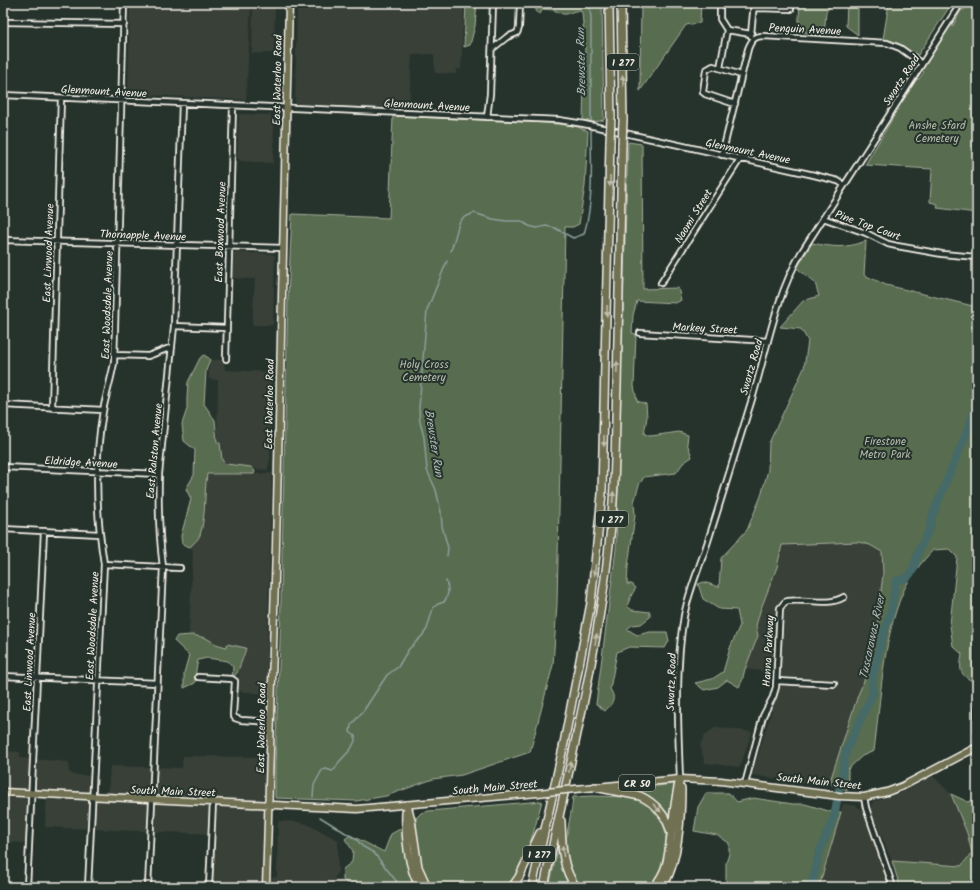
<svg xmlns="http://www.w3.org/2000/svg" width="980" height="890" viewBox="0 0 980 890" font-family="Kalam,sans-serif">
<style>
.built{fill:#394137}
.green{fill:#596c50;stroke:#a6ae9c}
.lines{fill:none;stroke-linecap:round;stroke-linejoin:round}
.stream{stroke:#8ba09b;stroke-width:1.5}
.river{stroke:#456a68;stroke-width:8}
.minor-casing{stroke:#f4f1e8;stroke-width:8}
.major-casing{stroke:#f4f1e8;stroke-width:9}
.highway-casing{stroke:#f4f1e8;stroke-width:10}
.minor{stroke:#26332d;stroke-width:4.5}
.major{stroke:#706f52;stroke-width:6}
.highway{stroke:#706f52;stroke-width:7}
.major-bridge-casing{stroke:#f4f1e8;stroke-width:9;stroke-linecap:butt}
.highway-bridge-casing{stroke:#f4f1e8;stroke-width:10;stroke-linecap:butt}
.major-bridge{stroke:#706f52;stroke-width:6}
.highway-bridge{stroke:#706f52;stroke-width:7}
.oneway{fill:#bfbdac}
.labels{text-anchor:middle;stroke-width:4;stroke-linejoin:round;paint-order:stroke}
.shield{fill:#26332d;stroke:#b6b8b0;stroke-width:1}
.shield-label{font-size:10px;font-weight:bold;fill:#f4f1e8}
.street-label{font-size:11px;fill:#f4f1e8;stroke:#26332d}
.park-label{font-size:11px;fill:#b6bcab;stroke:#26332d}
.water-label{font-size:12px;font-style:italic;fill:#aebbb5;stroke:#26332d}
</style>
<rect width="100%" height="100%" fill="#26332d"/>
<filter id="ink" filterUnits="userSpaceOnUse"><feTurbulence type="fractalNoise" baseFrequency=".025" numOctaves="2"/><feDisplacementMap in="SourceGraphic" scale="8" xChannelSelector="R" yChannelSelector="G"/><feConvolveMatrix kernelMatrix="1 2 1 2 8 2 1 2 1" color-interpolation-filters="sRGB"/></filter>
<g filter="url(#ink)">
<path class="built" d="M130,3H251L246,100L128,94Z
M253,3H275L274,50L273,53H252Z
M297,3H462L464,6L461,69H456V74L435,73L434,54L412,55L409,110L299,105L295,102Z
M239,114L270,115L274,122L273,163L240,161L237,157Z
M233,252L273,254L275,256L273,325H252L255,279L232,278Z
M209,360H224L225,370L272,372L270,460L267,470L220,467L217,442L218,380L209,379Z
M272,473L267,653V694L237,691L240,659L245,648L227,645L226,647L216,644L206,638L189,635L193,550L190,547L195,543L199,536L202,525L206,474L226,475Z
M858,542L870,545L882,552L883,574L881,601L877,625L864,681L858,695L831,778L826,786L752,775L779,687L783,684L780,673L745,669L758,636L756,626L760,611L777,567L782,545Z
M716,727L752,732L740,767L705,763L700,745L705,735Z
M3,751L20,752V758L69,762V772L74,775L94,776L93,797H108L110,766L182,768L183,756L270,757L266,887H209L211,834L45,827L47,795L32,794L30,843L3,842Z
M933,776L951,794L967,833L972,853L961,866L892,861L870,809L873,802L905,791Z
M843,804L854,805L860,808L865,818L889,887H819Z
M278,821L297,822L307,824L338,840V871L334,879L343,880L349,884L373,886L374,887H271V878L277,877Z"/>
<path class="green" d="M466,3H477L475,26L470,45L464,47Z
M536,3H602L604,120L594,122L583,120L585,46L582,12C573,9 573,13 566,14C562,15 560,12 556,11C553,9 547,10 543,9L540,14L536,12Z
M641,3H701L700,23L686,25L640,91Z
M800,3H833L826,12L824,36L804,32L798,33Z
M847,3H858V35L846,26Z
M889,3H952L918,55L883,39Z
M965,3H977V213L937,208L938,204L930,202L932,169L865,165L894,116L893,113L916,79H919L924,72L922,70L949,26H953L961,10H964Z
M393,116L546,123L575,126L588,131L585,186L579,224L573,227H565L557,604L553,665L530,752L462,775L433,779L386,796L356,801L275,798V767L280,641L288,299L292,214L389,218Z
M628,142L642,144L643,289L678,288L681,300L676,303L637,301L633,315L632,333L636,334L634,386L637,401L646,404L647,417L644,434L651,436L679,432L688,435L687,443L692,457L683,463L676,473L644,477L639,485L634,502L635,515L628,566L627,584H632L636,588L632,594L627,606L632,610L650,612V617L641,624L632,625L627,629L637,635L650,632H667L669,641L665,648L629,647L617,652L610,689C617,700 612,703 605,711L596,704L616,549Z
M866,241L864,275L886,285L977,307V543L974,606V665L972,681C958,673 960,669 962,654L953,646L950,625L957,557L949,549L933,550C922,562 910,576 903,592C882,642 881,698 874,751L862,756L848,769V790L832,785L831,778L858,695L864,681L877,625L883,574L882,552L870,545L858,542L782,545L777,567L760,611L756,626L758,636L745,669L742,681L739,687L727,680L718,687L704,690L695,683L712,679L723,672L730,648L740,625L737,610L719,609L703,599L698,584L704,582L719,587L721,558L747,530L761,496L768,470L769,443L804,368L808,341L801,329L780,327L803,301L819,296L815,283L797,268L812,243C833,247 845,249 866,241Z
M204,355L210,359L206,371L204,404L215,420L217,442L220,443L222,460L226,464L251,467L255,471L254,474H207C204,493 206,517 200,535C198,540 194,543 190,547L182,544L181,536L191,499L186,489L194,475L195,450L184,441L182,424L187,409V398L188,382L200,358Z
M192,635L206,638L216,644L226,647L227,644L246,648C246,650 238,671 237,673C236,675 234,676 232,677L233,667L228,661L207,658L198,660L196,670L195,683L184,688V673L189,655L174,641L177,636Z
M674,784L675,792L670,822L632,791V789Z
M706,793H729L737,802L753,798L793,804H805L832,812H841L819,887H726V863L729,854V843L717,835L694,831L698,807Z
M951,794L968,802L977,799V887H900L892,861L961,866L972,853L967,833Z
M592,796C608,797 634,795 647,803C665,813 671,846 664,864C661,873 656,881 649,887H581C553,863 571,827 573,797Z
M542,801C534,830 527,863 508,887H431C417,867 417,841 416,818L421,813L429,811Z
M402,828L414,884L416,887H374L373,886L349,884L343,880V869L352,862L353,851L345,839L350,835L384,852L391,834Z
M558,849L560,850C559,865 564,875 573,887H549Z"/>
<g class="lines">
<path class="stream" d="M589,3L591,17V121
M451,251L459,223L463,218L474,213L493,219L506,221H521L529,226L537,228L546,226L555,228L573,238L584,234C594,201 591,164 591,130
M447,556L448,548L442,526L441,512L436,490L427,470L424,437L420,422L419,408L427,310L447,261
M313,797L314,785L322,770L326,769L332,771L335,769L339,762L351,749L355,741V736L350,732L351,725L364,710L387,675L398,667L408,650L422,636L427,629L433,608L438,604L444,602C449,594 449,590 446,581
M320,817L357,840L362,846L374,853L401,887"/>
<path class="river" d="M811,887L820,850L834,817L846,751L873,693L872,682L875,667L882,638L891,611L896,581L907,578L913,570L919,550L929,530L933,514L970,424L977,403"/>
<defs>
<path id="minor" d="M754,8L791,9
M3,22L124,24
M727,30L751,34V36
M751,34L754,3
M492,49L507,37L517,33L519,28L520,3
M720,68L727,30L720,19V3
M3,95L559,120L584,124L814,175L838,181L844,185
M735,104L705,94L703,92L706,70L713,66L741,75
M487,117L490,94L493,3
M722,155L748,49C751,41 754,36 763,36L887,43L900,48L922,64
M823,218L866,233L888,244L897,246L942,254L977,257
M3,240L283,248
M661,283L740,159
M174,326L226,328
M640,333L768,341
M115,355L148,356L172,347
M226,359L233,106
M3,405L103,410
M52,408L61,98
M3,467L159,474
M3,529L99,534
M104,564L180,568
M3,676L157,683
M198,677L232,679L235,681L233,715L235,718L241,720L271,722
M777,681L834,684
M977,685V730
M680,779C678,727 675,668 684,616C689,590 700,566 708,541C723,494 737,447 752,399C767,350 775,298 801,253L961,3
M745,784L763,716L773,697L776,687L780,608L785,602L788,601C807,598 827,607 844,597
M864,797L866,808L893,887
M27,887L44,531
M88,887L104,564C96,513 94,462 103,411C106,395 111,379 114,363L124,3
M148,887L163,567C159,536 158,505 159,474L174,326L182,103
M209,887L213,802"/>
<path id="major" d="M575,789L680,779L721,781L839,796L864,797L887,792L903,786L977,747
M3,792L357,809L538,793
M266,887L276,546L289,3"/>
<path id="highway" d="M609,3L611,117
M621,3L623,120
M595,787L640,796C655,803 667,816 671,833
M407,805L411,820L418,867L427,887
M406,812C405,834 408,868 420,887
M561,821C562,844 561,867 576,887
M512,887L519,877L540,833
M532,887L563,748L591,603L602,494L610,142
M544,887C568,770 598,655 610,536C616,486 615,436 617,385C619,305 621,225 622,144
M654,887C669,869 668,856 671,835C674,816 675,797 680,779
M662,887C678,865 681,817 681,789"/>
</defs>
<use href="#minor" class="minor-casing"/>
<use href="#major" class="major-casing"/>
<use href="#highway" class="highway-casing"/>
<use href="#minor" class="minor"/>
<use href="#major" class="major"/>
<use href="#highway" class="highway"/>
<defs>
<path id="major-bridge" d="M538,793L575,789"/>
<path id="highway-bridge" d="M610,142L611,117
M622,144L623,120"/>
</defs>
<use href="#major-bridge" class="major-bridge-casing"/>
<use href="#highway-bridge" class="highway-bridge-casing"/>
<use href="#major-bridge" class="major-bridge"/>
<use href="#highway-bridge" class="highway-bridge"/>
</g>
<defs><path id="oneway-solid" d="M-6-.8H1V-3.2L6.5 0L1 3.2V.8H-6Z"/></defs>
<g class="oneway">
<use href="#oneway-solid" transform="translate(623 81) rotate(-91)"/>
<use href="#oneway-solid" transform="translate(610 181) rotate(91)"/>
<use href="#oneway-solid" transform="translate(607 311) rotate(91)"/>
<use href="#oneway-solid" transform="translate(617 367) rotate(-89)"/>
<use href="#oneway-solid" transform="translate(604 441) rotate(91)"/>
<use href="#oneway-solid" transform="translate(613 497) rotate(-86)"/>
<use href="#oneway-solid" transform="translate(595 570) rotate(97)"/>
<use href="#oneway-solid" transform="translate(596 639) rotate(-80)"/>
<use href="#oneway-solid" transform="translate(570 767) rotate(-77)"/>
<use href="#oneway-solid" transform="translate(657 808) rotate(45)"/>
<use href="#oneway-solid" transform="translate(563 851) rotate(-95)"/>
</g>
</g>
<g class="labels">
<g class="shield">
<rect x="607" y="54" width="32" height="16" rx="3"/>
<rect x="596" y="511" width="32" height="16" rx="3"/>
<rect x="619" y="775" width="36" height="16" rx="3"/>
<rect x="523" y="846" width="32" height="16" rx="3"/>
</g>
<g class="shield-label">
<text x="623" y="66">I 277</text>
<text x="612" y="523">I 277</text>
<text x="637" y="787">CR 50</text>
<text x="539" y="858">I 277</text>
</g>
<g class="street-label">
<text transform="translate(805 29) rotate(3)" y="4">Penguin Avenue</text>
<text transform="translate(277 80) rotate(-89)" y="4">East Waterloo Road</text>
<text transform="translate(901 80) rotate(-57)" y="4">Swartz Road</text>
<text transform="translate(104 91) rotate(3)" y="4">Glenmount Avenue</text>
<text transform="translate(427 105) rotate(3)" y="4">Glenmount Avenue</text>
<text transform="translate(748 151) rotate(12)" y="4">Glenmount Avenue</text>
<text transform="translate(693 216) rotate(-58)" y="4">Naomi Street</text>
<text transform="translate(868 225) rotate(20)" y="4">Pine Top Court</text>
<text transform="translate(220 232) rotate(-88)" y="4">East Boxwood Avenue</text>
<text transform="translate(143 235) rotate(2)" y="4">Thornapple Avenue</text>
<text transform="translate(48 253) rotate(-88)" y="4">East Linwood Avenue</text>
<text transform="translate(107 305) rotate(-88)" y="4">East Woodsdale Avenue</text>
<text transform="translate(705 328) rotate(3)" y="4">Markey Street</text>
<text transform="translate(751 367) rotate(-74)" y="4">Swartz Road</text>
<text transform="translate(269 404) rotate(-89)" y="4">East Waterloo Road</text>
<text transform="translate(154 451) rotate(-85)" y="4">East Ralston Avenue</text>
<text transform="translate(81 462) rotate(3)" y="4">Eldridge Avenue</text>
<text transform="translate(92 626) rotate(-87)" y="4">East Woodsdale Avenue</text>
<text transform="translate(768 651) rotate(-87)" y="4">Hanna Parkway</text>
<text transform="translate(29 662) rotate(-87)" y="4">East Linwood Avenue</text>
<text transform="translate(671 682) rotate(-88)" y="4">Swartz Road</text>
<text transform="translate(261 728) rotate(-89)" y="4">East Waterloo Road</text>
<text transform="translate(819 781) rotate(6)" y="4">South Main Street</text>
<text transform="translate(495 787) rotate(-5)" y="4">South Main Street</text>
<text transform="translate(173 791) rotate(2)" y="4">South Main Street</text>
</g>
<g class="park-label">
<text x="937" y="129">Anshe Sfard<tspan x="937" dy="13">Cemetery</tspan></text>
<text x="424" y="368">Holy Cross<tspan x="424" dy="13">Cemetery</tspan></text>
<text x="885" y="445">Firestone<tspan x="885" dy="13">Metro Park</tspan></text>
</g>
<g class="water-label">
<text transform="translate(581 62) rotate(-91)" y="4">Brewster Run</text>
<text transform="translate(434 443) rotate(81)" y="4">Brewster Run</text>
<text transform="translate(872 637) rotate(-78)" y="4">Tuscarawas River</text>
</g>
</g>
<rect width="980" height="890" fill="none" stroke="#26332d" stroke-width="16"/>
<rect x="8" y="8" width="964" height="874" fill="none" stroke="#f4f1e8" stroke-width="1.5" filter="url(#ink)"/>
</svg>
